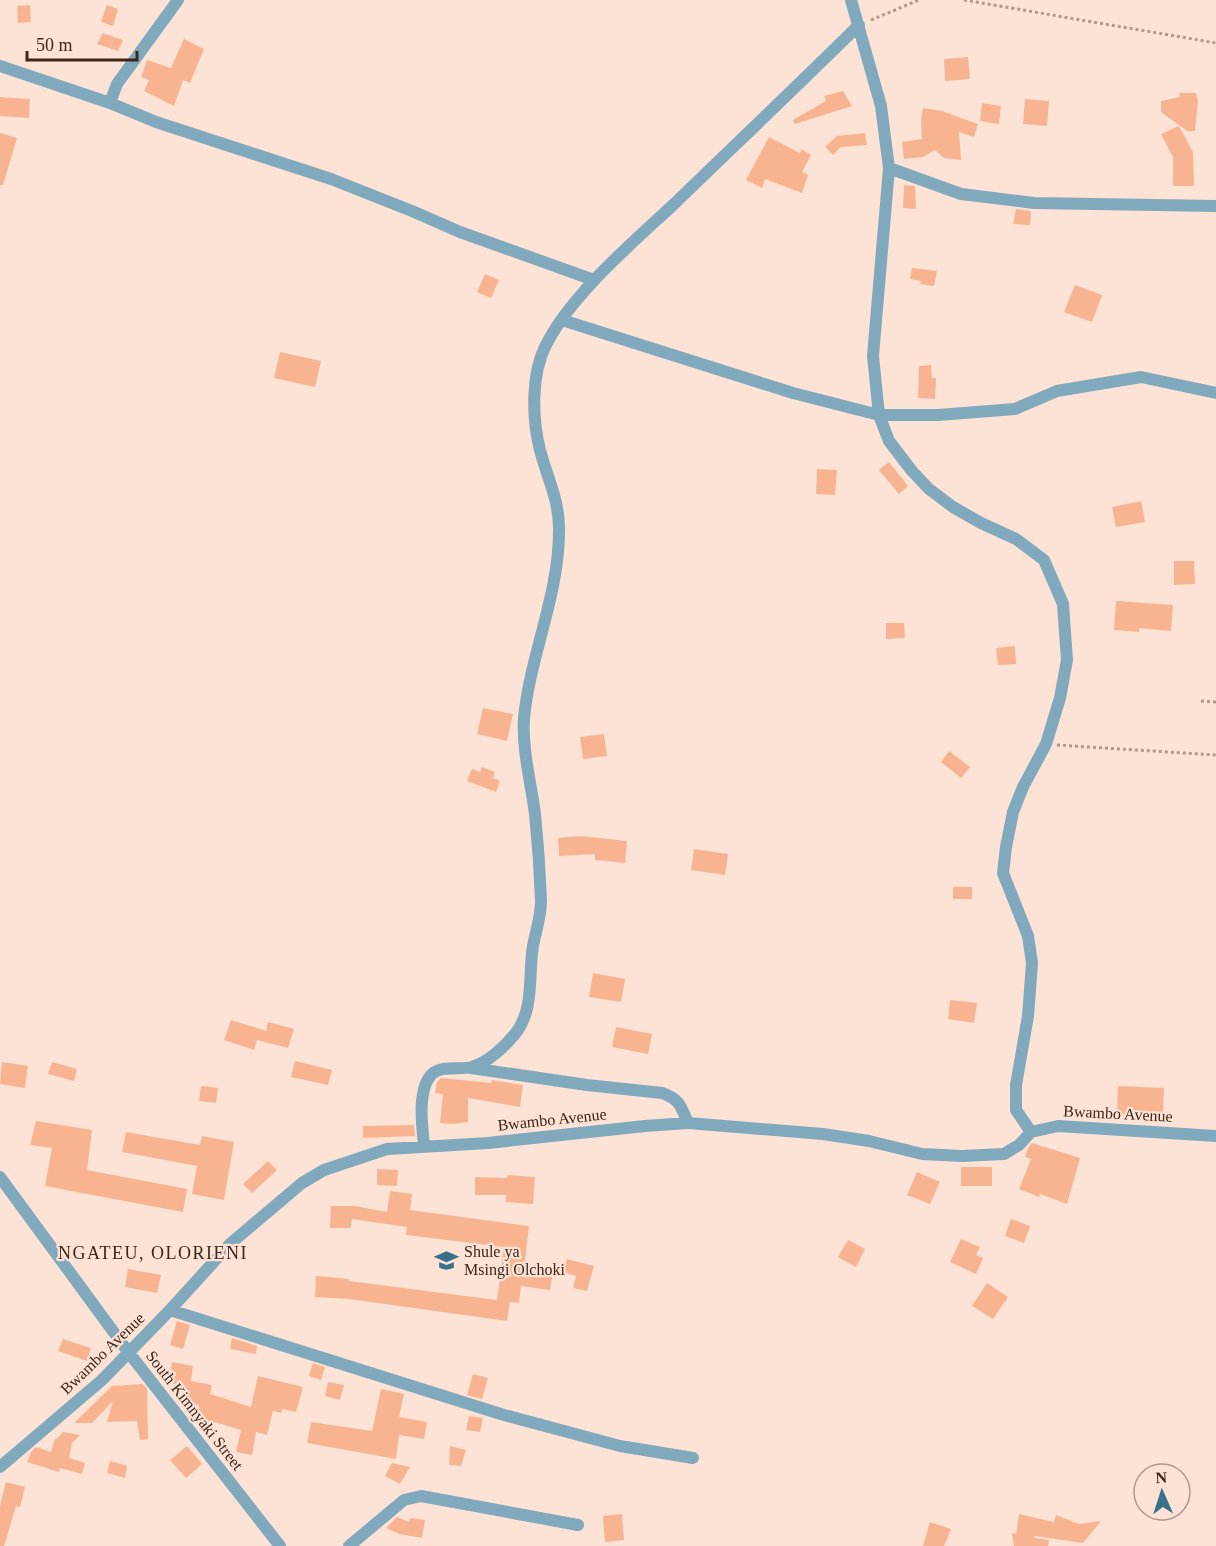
<svg xmlns="http://www.w3.org/2000/svg" width="1216" height="1546" viewBox="0 0 1216 1546" font-family="'Times New Roman',serif">
<style>
.building{fill:#f8b490}
.lines{fill:none;stroke-linecap:round;stroke-linejoin:round}
.path{stroke:#b1988b;stroke-width:3;stroke-dasharray:3 3;stroke-linecap:butt}
.minor{stroke:#81a9bd;stroke-width:12}
.labels{text-anchor:middle;stroke-width:4.5;stroke-linejoin:round;paint-order:stroke}
.street-label{font-size:16px;fill:#3d2519;stroke:#fce3d5}
.poi-label{font-size:16px;fill:#3d2519;stroke:#fce3d5;text-anchor:start}
.neighbourhood-label{font-size:18px;letter-spacing:1.5px;fill:#3d2519;stroke:#fce3d5}
</style>
<rect width="100%" height="100%" fill="#fce3d5"/>
<path class="building" d="M30,5L31,22L18,23L17,6Z
M107,5L118,9L113,26L101,22Z
M103,33L123,40L118,51L97,44Z
M184,39L204,49L190,83L183,80L174,106L144,91L149,80L141,77L147,60L171,68Z
M968,57L970,79L945,81L944,59Z
M843,91L852,106L795,124L793,120L826,101L824,96Z
M1179,93H1196L1198,101L1195,131H1187L1161,112V101L1180,97Z
M0,97L30,99L29,118L0,116Z
M1025,99L1049,101L1047,126L1023,124Z
M982,103L1001,106L999,124L980,121Z
M923,108L942,111L978,124L974,137L959,132L961,160L944,158L935,150L923,157L904,159L902,142L922,139L921,120Z
M1179,126L1193,152L1194,186H1173V157L1161,134Z
M0,133L17,138L3,185H0Z
M865,133L867,145L841,147L833,155L825,147L837,136Z
M769,137L800,153L801,149L811,155L802,172L808,175L802,193L765,179L762,188L746,180Z
M904,185L915,186L916,209L903,208Z
M1016,209L1031,211L1030,225L1013,224Z
M912,268L937,271L934,286L920,284L921,281L910,279Z
M485,274L499,280L491,298L477,292Z
M1075,285L1102,295L1092,322L1064,312Z
M280,352L321,361L315,387L274,378Z
M931,365L932,378H936L935,399L918,398L919,366Z
M889,462L908,486L899,494L879,470Z
M817,469L837,470L835,495L816,494Z
M1141,501L1145,522L1116,527L1112,507Z
M1174,561H1194L1195,584L1174,585Z
M1116,601L1173,605L1171,631L1139,628V632L1114,630Z
M886,623H904L905,638L886,639Z
M1015,646L1016,664L998,665L996,648Z
M483,708L513,714L507,741L477,734Z
M604,734L607,756L583,759L580,737Z
M949,751L970,767L961,778L941,762Z
M482,767L495,772L493,778L500,781L496,792L467,781L472,769L480,772Z
M580,836L627,841L625,863L595,860V854L559,856L558,838Z
M694,849L728,854L725,875L691,870Z
M953,887H972V899H953Z
M593,973L625,979L621,1002L589,997Z
M950,1000L977,1003L974,1023L948,1019Z
M231,1020L266,1031L268,1022L294,1029L288,1048L257,1040L254,1050L224,1040Z
M616,1027L652,1034L648,1054L612,1047Z
M295,1061L332,1070L328,1085L291,1077Z
M2,1062L28,1066L25,1088L0,1084Z
M52,1062L77,1069L74,1081L48,1074Z
M441,1078L492,1083V1080L523,1085L520,1107L468,1098V1122L453,1124L440,1123L443,1094L435,1093L437,1082Z
M201,1086L218,1088L216,1103L199,1101Z
M1118,1086L1164,1088L1163,1116L1117,1114Z
M36,1121L92,1130L87,1170L187,1189L183,1212L45,1186L52,1148L30,1145Z
M414,1125L415,1136L363,1138V1126Z
M126,1132L200,1145L202,1136L234,1142L224,1200L192,1194L197,1166L122,1152Z
M1032,1143L1080,1158L1067,1204L1040,1194L1039,1197L1019,1189L1031,1159L1025,1157L1028,1148Z
M268,1161L277,1170L252,1193L243,1184Z
M961,1167H992V1186H961Z
M377,1169L398,1170L397,1186L377,1185Z
M917,1172L940,1182L930,1204L907,1195Z
M508,1175L535,1177L533,1204L506,1202V1195H475V1177L507,1178Z
M390,1191L412,1194L410,1210L529,1226L524,1268L553,1273L550,1290L521,1286L519,1303L510,1302L507,1321L349,1299L315,1297L316,1276L349,1279V1281L497,1300L504,1247L406,1235L407,1227L352,1219L351,1228H330L331,1206H355L387,1212Z
M1011,1219L1030,1226L1024,1243L1005,1236Z
M961,1239L980,1247L976,1255L983,1258L976,1274L950,1262Z
M848,1240L865,1249L856,1267L838,1257Z
M567,1259L594,1266L587,1291L573,1288L576,1276L563,1272Z
M128,1269L161,1275L157,1293L125,1287Z
M987,1283L1008,1297L993,1319L972,1306Z
M177,1321L190,1325L183,1349L170,1345Z
M232,1338L257,1346L256,1354L230,1349Z
M63,1339L91,1348L87,1361L58,1351Z
M172,1362L193,1366L191,1381L212,1385L210,1394L251,1407L258,1376L303,1387L296,1412L282,1409L281,1413L273,1411L267,1435L256,1432L252,1455L236,1452L241,1430L211,1421L199,1422V1405L181,1402L185,1386L169,1383Z
M313,1363L325,1367L321,1380L309,1376Z
M473,1374L488,1378L482,1399L467,1395Z
M328,1382L344,1385L340,1400L325,1396Z
M143,1384L147,1389L148,1439L140,1440L137,1421L107,1422L113,1401L92,1423H74L112,1386Z
M381,1389L404,1394L399,1417L427,1422L424,1439L399,1435L396,1459L307,1443L311,1422L372,1431Z
M469,1416L483,1418L480,1432L466,1430Z
M63,1432L80,1435L72,1443L69,1458L85,1463L82,1474L60,1468L59,1472L27,1462L31,1452L36,1447L51,1452L55,1438L57,1439Z
M187,1446L202,1464L186,1478L170,1460Z
M450,1446L466,1450L461,1466L449,1465Z
M110,1461L127,1466L125,1478L107,1473Z
M392,1463L410,1467L400,1484L385,1476Z
M6,1482L25,1487L20,1507L16,1506L4,1546H0V1506Z
M622,1514L624,1540L605,1542L603,1516Z
M1019,1514L1054,1522L1056,1515L1079,1524L1101,1521L1083,1543L1035,1536V1538L1049,1540L1048,1546H1014L1012,1533L1016,1534Z
M397,1517L409,1522L410,1518L425,1520L422,1538L399,1534L386,1528Z
M930,1522L951,1529L944,1546H923Z"/>
<g class="lines">
<path class="path" d="M964,0L1216,43
M871,20L919,0
M1201,701L1216,702
M1057,745L1216,755"/>
<path class="minor" d="M851,0L881,106L889,168L873,356L879,415L889,441L912,471L929,489L953,507L981,523L1016,539L1044,560L1063,604L1067,660L1060,698L1046,744L1023,787L1013,812L1006,847L1003,873L1028,936L1032,963L1028,1016L1016,1085V1110L1031,1132
M0,66L110,103L156,122L331,179L412,211L460,232L594,280
M110,103L117,84L178,0
M889,168L961,194L1034,203L1216,206
M562,320L793,393L879,415H938L1015,409L1057,391L1141,377L1216,393
M471,1068L587,1085L662,1093C680,1099 681,1107 688,1123
M424,1145C422,1126 417,1089 432,1074C442,1065 460,1070 472,1067C489,1062 504,1047 515,1034C535,1009 528,975 533,946C536,930 541,916 541,901C540,872 538,843 535,814C531,782 522,751 524,718C530,655 560,593 559,528C559,500 547,477 540,450C532,419 531,374 546,345C570,296 632,243 672,206C734,146 797,86 859,25
M0,1177L129,1353L280,1546
M170,1310L504,1415L620,1446L693,1458
M0,1467L102,1380L170,1310L230,1244L302,1183L324,1170L387,1149L488,1143L645,1126L688,1123L823,1134L869,1141L922,1154L962,1156L1004,1154L1019,1145L1031,1132L1058,1126L1216,1136
M349,1546L404,1500L421,1496L578,1525"/>
</g>
<defs>
<symbol id="school-bare" viewBox="-9 -9 18 18"><path d="M0-5L7-2L0 1L-7-2ZM-4 1L0 2.5L4 1V4Q0 6-4 4Z" fill="#37718a" stroke="#fce3d5" stroke-width="2.5" paint-order="stroke"/></symbol>
</defs>
<g fill-rule="evenodd">
<use href="#school-bare" x="430" y="1244" width="33" height="33"/>
</g>
<g class="labels">
<g class="street-label">
<text transform="translate(1118 1113) rotate(3)" y="6">Bwambo Avenue</text>
<text transform="translate(552 1119) rotate(-6)" y="6">Bwambo Avenue</text>
<text transform="translate(102 1353) rotate(-44)" y="6">Bwambo Avenue</text>
<text transform="translate(195 1410) rotate(52)" y="6">South Kimnyaki Street</text>
</g>
<g class="poi-label">
<text x="464" y="1257">Shule ya<tspan x="464" dy="18">Msingi Olchoki</tspan></text>
</g>
<g class="neighbourhood-label">
<text x="153" y="1259">NGATEU, OLORIENI</text>
</g>
</g>
<g transform="translate(1162 1492) rotate(357)"><circle r="28" fill="#fce3d5" stroke="#b0978a" stroke-width="1.5"/>
<path d="M0-4.5L10 22L0 15L-10 22Z" fill="#37718a"/>
<text y="-9" font-size="16" font-weight="bold" text-anchor="middle" fill="#3d2519">N</text>
</g>
<path d="M27 51v9h110v-9" fill="none" stroke="#3d2519" stroke-width="3"/>
<text x="36" y="51" font-size="18" fill="#3d2519" stroke="#fce3d5" stroke-width="4.5" paint-order="stroke">50 m</text>
</svg>
